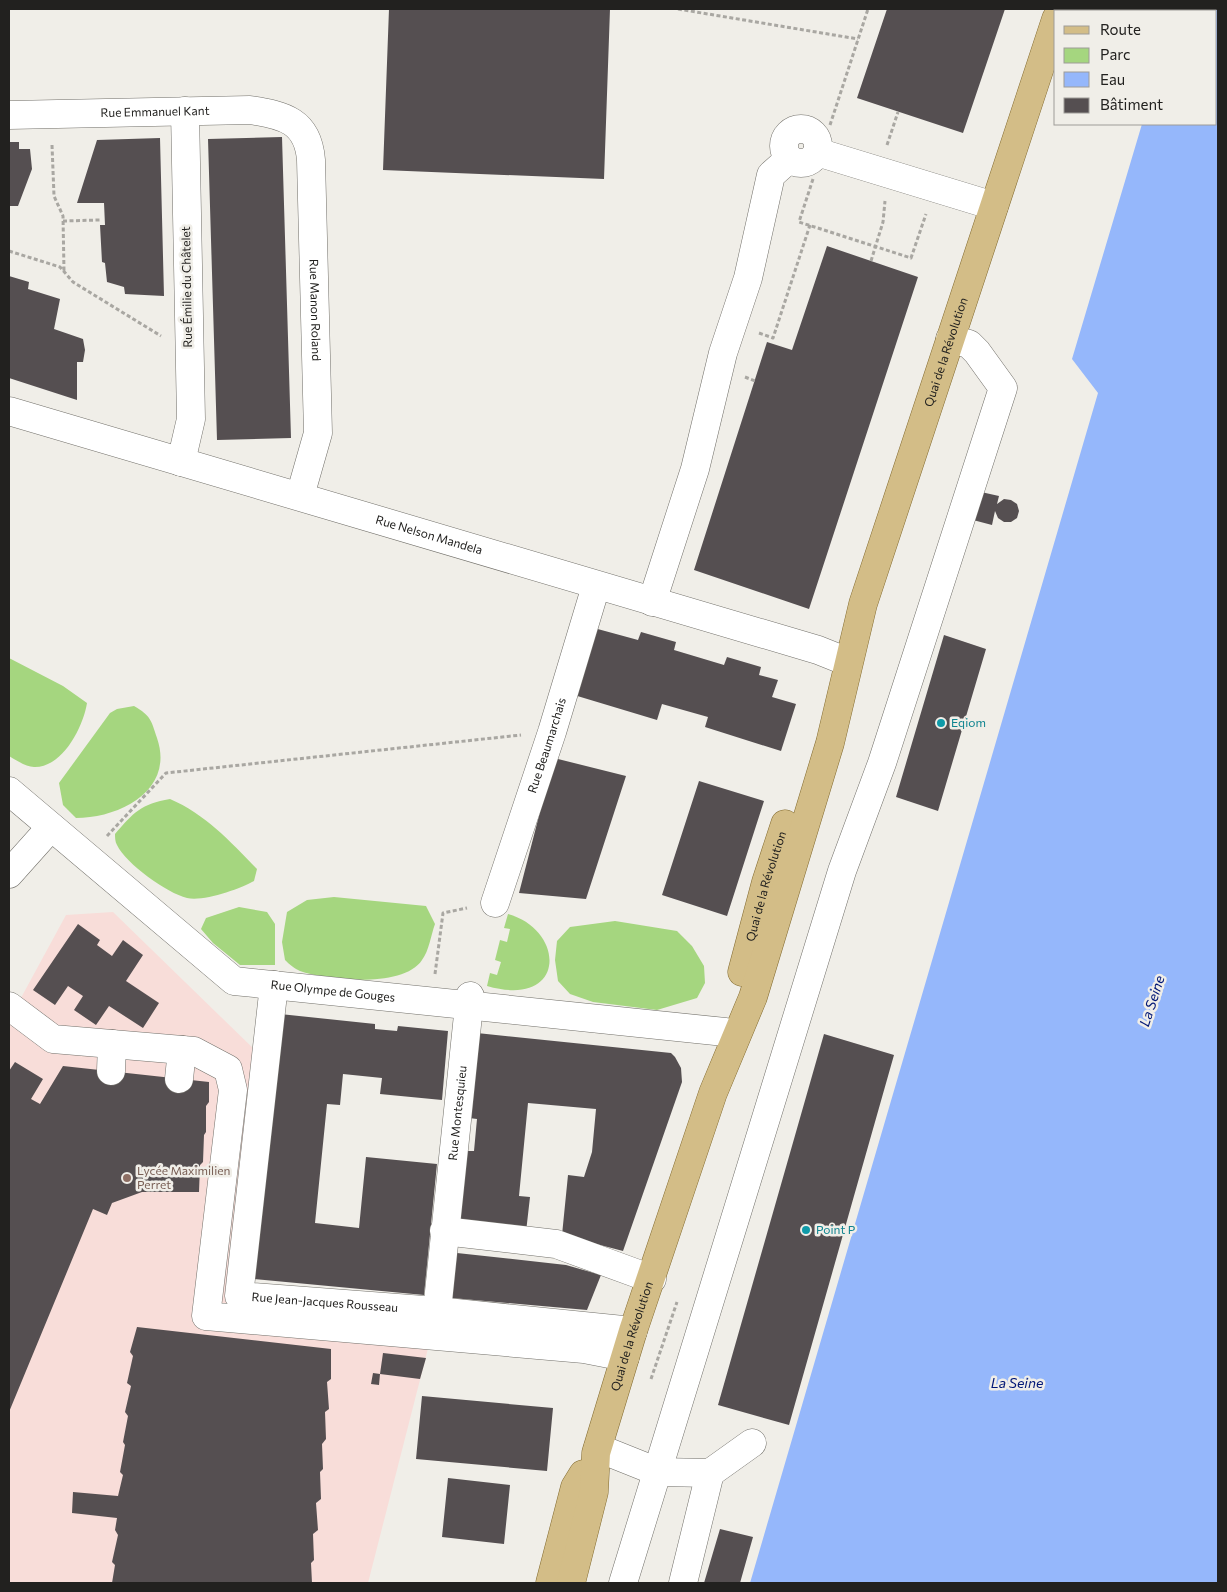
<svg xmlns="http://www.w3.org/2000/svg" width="1227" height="1592" viewBox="0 0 1227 1592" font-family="Commissioner,sans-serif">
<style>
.education{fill:#f8ddd9}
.green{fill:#a5d67f}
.water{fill:#95b7fb}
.building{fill:#554f51}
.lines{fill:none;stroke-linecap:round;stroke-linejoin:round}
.minor-casing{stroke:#72706a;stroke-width:29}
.major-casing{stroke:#826a2f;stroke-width:29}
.path{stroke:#a9a7a2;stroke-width:3;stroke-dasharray:4 2.5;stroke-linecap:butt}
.minor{stroke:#fff;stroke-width:28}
.major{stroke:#d3bd87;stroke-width:28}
.culture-dot{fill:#0f9aa8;stroke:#f0eee8;stroke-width:2}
.education-dot{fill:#8d6e63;stroke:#f0eee8;stroke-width:2}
.labels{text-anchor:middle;stroke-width:5;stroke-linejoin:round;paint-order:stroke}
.street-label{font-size:12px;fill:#22211f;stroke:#f0eee8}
.culture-label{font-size:12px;fill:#0d838f;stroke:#f0eee8;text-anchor:start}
.education-label{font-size:12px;fill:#785e54;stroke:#f0eee8;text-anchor:start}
.water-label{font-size:14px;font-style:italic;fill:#001776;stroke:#f0eee8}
</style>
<rect width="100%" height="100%" fill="#f0eee8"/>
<path class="education" d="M113,912L258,1053L231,1304L434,1325L368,1583H9V1011L22,996L66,915Z"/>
<path class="green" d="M9,658L63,686L87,703C83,728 62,768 34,767C26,767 16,760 9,756Z
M134,706C151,716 151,720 157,738C175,790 120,818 76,818L63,805L59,783L110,713L117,709Z
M170,799C205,814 231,842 257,869L254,881C240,889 203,902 187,898C167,893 126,864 117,845C115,842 115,837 115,834C134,812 141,804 170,799Z
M334,897L426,906L435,924C431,935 429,951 422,960C404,988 327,981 300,971C295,969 289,964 285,960L282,942L287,912L307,900Z
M239,907L267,912L275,924V965H240L213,943L201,929L206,918Z
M508,914C566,930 567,1009 487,986L490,973L497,975L501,962L495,960L500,940L507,942L510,929L504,928Z
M615,921L677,931L692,946L704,966L705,983L697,998L657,1010L593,1002L570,994L558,981L555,960L557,941L570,927Z"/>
<path class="water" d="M1177,9H1218V1583H750L1098,393L1072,359L1142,124H1216V11H1176Z"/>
<path class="building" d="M389,9H610L604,179L383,170Z
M887,9H1005L963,133L857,98Z
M282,137L291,438L217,440L208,139Z
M160,138L164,296L125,294L124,287L107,282L105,263L102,262L100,225H105L104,203H77L97,140Z
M9,142H19V149H30L32,169L18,206H9Z
M827,246L918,277L809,609L694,570L767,342L792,350Z
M9,276L29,282L28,289L60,299L54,329L83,339L85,350L83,362H77V400L9,378Z
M981,492L999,496L997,504L1004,499L1011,500L1017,504L1019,511L1017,518L1011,522H1004L998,518L995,511L992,525L973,520Z
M594,628L638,640L641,632L676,642L674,650L724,665L727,657L761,667L759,675L778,680L772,697L796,704L781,751L705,727L708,717L662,704L657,720L574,695Z
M944,635L986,649L938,811L896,797Z
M554,758L626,776L586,899L519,893Z
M699,781L764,801L727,916L662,895Z
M78,924L100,940L97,945L112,956L123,940L143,955L126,981L159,1003L143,1028L109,1006L96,1025L74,1010L83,996L68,986L55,1005L33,990Z
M280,1014L375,1024V1029L397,1031L398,1026L448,1031L442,1100L380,1094L382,1078L343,1074L340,1105L327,1104L315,1223L359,1228L366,1157L437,1164L424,1295L254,1279Z
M477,1033L671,1053L675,1057L681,1068L682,1082L623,1251L562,1235L568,1175L584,1177L592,1152L596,1109L528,1103L519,1196L530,1197L526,1232L459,1224L466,1151H474L477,1119L469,1118Z
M824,1034L894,1055L789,1425L718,1405Z
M15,1062L43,1079L31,1099L40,1104L63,1066L209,1082V1102L206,1106V1132L204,1135L203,1162L200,1165L199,1192H142L112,1203L107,1215L93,1209L9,1412V1071Z
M457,1253L566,1265L601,1275L587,1310L452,1298Z
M137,1327L331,1349V1379L327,1382L329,1409L325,1412L326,1439L322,1444L323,1469L320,1472L321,1499L316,1503L318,1530L313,1534L314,1560L311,1563L312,1583H112L115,1565L112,1562L118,1535L115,1530L117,1518L72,1513L73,1492L118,1496L123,1475L120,1472L125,1445L123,1442L128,1416L125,1412L131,1386L127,1383L133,1356L130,1352Z
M383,1353L426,1358L420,1379L380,1374Z
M373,1373L380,1374L379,1385L371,1384Z
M422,1396L553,1408L547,1471L416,1459Z
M448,1478L510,1485L504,1544L442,1537Z
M720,1529L753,1537L740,1583H704Z"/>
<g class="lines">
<defs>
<g id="minor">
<path id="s1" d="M9,115L250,110C284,115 308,121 311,160L318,433L300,496"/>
<circle cx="801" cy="146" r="17"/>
<path d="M817,152L994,206"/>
<path id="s2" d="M9,411L818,650L848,662"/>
<path d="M181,462L191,419L185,111"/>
<path d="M652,602L695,469L723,353L748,278L771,175L789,159"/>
<path id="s3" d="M9,791L234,981L725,1032"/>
<path d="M9,874L51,827"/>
<path id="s4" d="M495,903L552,732L596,586"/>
<path id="s5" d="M274,985L239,1296L437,1311L633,1331"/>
<path d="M9,1006L53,1039L194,1051L228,1069L233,1090L206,1316L584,1349L625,1357"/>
<path d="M111,1071L112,1044"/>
<path d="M179,1079L182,1050"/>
<path d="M444,1231L556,1244L652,1279"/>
<path id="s6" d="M437,1311L470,996"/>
<path d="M598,1448L658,1472L710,1473L752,1443"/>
<path d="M623,1583L842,871L882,763L1003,388L977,352L969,344L950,339"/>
<path d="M683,1583L710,1473"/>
</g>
<g id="major">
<path id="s7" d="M742,972L766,882L785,824"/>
<path d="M550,1583L575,1487L583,1474"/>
<path id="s8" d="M571,1583L594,1492L596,1453L633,1331L713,1093L753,997L830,743L863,604L1056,19"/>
</g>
</defs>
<use href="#minor" class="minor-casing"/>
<use href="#major" class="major-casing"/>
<path class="path" d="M678,9L858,39
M830,125L868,9
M52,145L54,196L63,216L64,271
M887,145L898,112
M813,179L799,222L911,258L926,214
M63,221L100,220
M9,251L60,267L73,282L161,336
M871,261L883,222L885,201
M759,333L773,338L810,225
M745,377L755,381
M107,836L166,773L521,735
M435,974L443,913L467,908
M651,1379L677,1302"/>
<use href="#minor" class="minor"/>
<use href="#major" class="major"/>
</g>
<g class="culture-dot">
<circle cx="941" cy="723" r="5"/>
<circle cx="806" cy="1230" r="5"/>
</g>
<circle class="education-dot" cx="127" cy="1178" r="5"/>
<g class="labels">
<g class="street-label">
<text dy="4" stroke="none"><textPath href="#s1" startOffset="146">Rue Emmanuel Kant</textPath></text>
<text transform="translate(187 287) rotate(-91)" y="4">Rue Émilie du Châtelet</text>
<text dy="4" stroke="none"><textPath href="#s1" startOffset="479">Rue Manon Roland</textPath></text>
<text dy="4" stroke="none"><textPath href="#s8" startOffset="1289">Quai de la Révolution</textPath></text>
<text dy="4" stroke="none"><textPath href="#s2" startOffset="438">Rue Nelson Mandela</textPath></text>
<text dy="4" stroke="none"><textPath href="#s4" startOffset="166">Rue Beaumarchais</textPath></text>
<text dy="4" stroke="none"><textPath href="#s7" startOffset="89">Quai de la Révolution</textPath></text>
<text dy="4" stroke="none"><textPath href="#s3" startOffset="394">Rue Olympe de Gouges</textPath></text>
<text dy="4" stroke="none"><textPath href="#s6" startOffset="199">Rue Montesquieu</textPath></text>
<text dy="4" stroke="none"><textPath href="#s5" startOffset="399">Rue Jean-Jacques Rousseau</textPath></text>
<text dy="4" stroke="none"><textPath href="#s8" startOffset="255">Quai de la Révolution</textPath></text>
</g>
<g class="culture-label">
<text x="951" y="727">Eqiom</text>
<text x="816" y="1234">Point P</text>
</g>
<g class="education-label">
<text x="137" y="1175">Lycée Maximilien<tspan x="137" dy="14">Perret</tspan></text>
</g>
<g class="water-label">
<text transform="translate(1152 1001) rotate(-72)" y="5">La Seine</text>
<text x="1017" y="1388">La Seine</text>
</g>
</g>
<rect width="1227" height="1592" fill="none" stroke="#22211f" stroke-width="20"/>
<rect x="1054" y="10" width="162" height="115" fill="#f0eee8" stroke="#9e9c98"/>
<rect x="1064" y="26" width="25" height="8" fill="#d3bd87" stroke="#9e9c98"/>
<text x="1100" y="35" font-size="15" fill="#22211f">Route</text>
<rect x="1064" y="48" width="25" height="15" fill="#a5d67f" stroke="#9e9c98"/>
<text x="1100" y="60" font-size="15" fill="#22211f">Parc</text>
<rect x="1064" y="72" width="25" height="15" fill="#95b7fb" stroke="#9e9c98"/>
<text x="1100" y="85" font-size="15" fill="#22211f">Eau</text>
<rect x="1064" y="98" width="25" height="15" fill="#554f51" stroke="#9e9c98"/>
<text x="1100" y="110" font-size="15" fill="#22211f">Bâtiment</text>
</svg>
